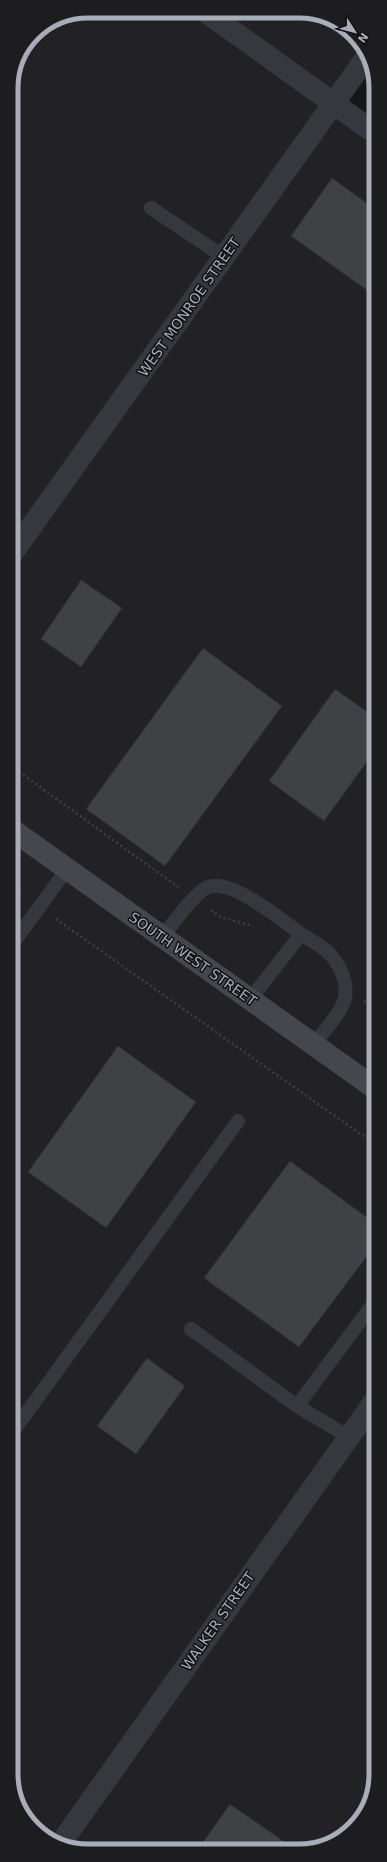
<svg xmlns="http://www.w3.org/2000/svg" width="387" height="1862" viewBox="0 0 387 1862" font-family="'DejaVu Sans',sans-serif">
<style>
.built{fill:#222225}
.building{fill:#404145;stroke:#303034}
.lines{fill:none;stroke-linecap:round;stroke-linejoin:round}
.path{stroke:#3d3f44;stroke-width:2.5;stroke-dasharray:2 3;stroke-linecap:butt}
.service{stroke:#37383d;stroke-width:14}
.minor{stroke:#37383d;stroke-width:22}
.secondary{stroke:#45474d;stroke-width:22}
.labels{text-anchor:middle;stroke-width:3;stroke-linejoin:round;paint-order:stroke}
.street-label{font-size:14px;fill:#a8adb8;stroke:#111113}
.rim{fill:none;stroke:#a8adb8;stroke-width:5}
</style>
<rect width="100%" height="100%" fill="#161618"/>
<path class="built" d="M88,11L319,14L357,37L366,58L334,103L375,133L376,1779L357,1825L309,1850L73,1849L30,1825L12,1784L11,83L34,33L59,17Z"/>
<path class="building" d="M332,178L375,209V296L291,236Z
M81,580L122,608L81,667L41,639Z
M203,648L282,706L165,866L86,809Z
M335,689L376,718V749L324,821L269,781Z
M118,1046L196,1102L106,1228L28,1172Z
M290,1161L376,1224V1244L299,1347L204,1278Z
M147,1358L185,1386L136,1454L97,1426Z
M230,1804L296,1850H208L201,1845Z"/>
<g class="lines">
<path class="path" d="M11,766L178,887
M11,887L22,895
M211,910L220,917L253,926
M56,919L376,1145
M364,1001L376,1009"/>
<path class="service" d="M151,208L224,257
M301,934C310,940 324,947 331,955C342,968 350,989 343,1004C336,1019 323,1032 314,1045
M162,937C172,925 195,892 208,887C232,878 281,920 301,934L250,1000
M11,946L67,869
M191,1329L297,1406L376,1300
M297,1406L349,1437
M12,1433L238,1121"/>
<path class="minor" d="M206,12L375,133
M11,555L366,58
M61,1843L376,1399"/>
<path class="secondary" d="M11,829L376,1089"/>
</g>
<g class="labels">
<g class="street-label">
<text transform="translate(189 307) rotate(-55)" y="5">WEST MONROE STREET</text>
<text transform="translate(193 959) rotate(35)" y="5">SOUTH WEST STREET</text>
<text transform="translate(218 1621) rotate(-55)" y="5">WALKER STREET</text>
</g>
</g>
<path d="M0 0H387V1862H0ZM88 18H299A70 70 0 0 1 369 88V1774A70 70 0 0 1 299 1844H88A70 70 0 0 1 18 1774V88A70 70 0 0 1 88 18Z" fill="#1d1d20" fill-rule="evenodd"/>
<path class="rim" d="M88 18H299A70 70 0 0 1 369 88V1774A70 70 0 0 1 299 1844H88A70 70 0 0 1 18 1774V88A70 70 0 0 1 88 18Z"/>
<g transform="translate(355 32) rotate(126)" stroke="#111113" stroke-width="3" paint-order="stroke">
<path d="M0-3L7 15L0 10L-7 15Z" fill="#a8adb8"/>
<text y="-6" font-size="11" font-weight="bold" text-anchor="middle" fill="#a8adb8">N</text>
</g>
</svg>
